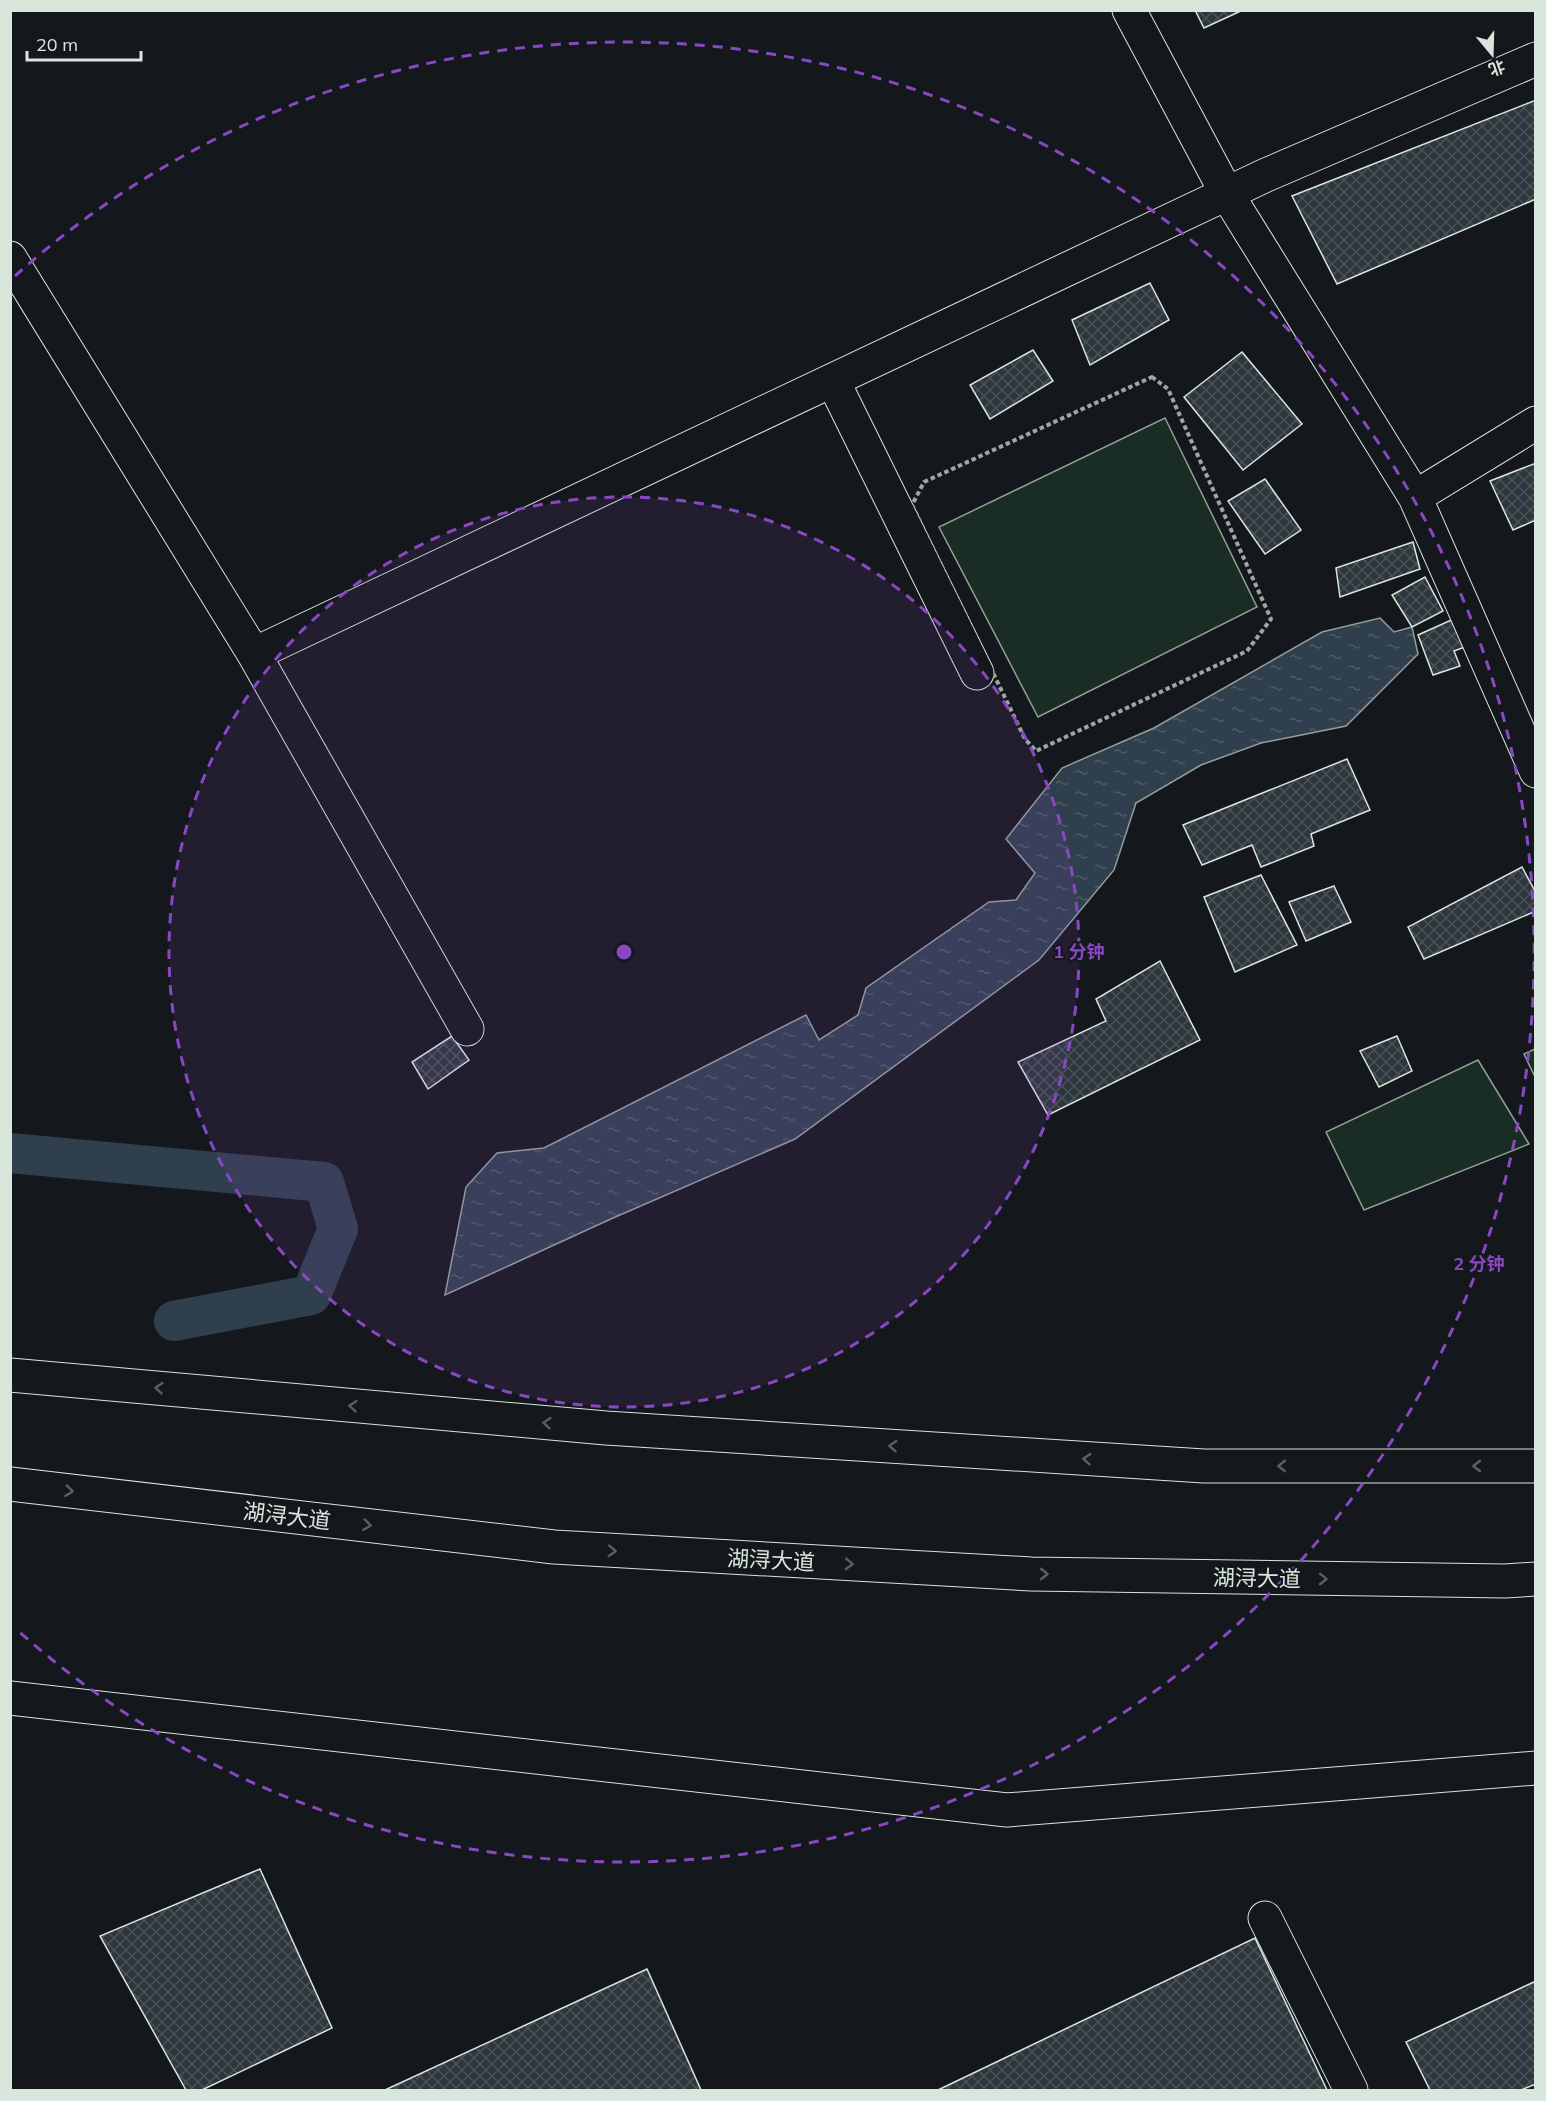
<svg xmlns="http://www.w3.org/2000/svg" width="1546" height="2101" viewBox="0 0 1546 2101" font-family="Mulish,'Noto Sans SC',sans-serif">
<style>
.grass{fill:#1a2d24;stroke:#939e99;stroke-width:1.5}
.water{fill:url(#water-ripples);stroke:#939e99;stroke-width:1.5}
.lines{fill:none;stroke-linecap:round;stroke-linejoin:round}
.canal{stroke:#2f3f4d;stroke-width:40}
.building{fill:url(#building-cross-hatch);stroke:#d8e6dc;stroke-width:1.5}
.minor-casing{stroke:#d8e6dc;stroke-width:35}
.major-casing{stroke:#d8e6dc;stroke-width:35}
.path{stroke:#9da8a2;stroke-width:4;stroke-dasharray:4.5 3;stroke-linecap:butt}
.minor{stroke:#14181c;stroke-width:33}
.major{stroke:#14181c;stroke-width:33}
.oneway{stroke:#59605f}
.ring{fill:none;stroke:#8948c3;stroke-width:3;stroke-dasharray:10 8}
.labels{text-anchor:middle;stroke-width:4.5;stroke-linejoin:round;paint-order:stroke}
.street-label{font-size:22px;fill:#d8e6dc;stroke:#14181c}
.centre{fill:#8948c3;stroke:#14181c;stroke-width:3}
.ring-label{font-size:18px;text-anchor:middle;font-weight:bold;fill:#8948c3;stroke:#14181c;stroke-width:4.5;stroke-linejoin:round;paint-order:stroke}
</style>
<defs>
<pattern id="water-ripples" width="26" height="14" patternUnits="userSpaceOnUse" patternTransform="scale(1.5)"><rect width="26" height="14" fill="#2f3f4d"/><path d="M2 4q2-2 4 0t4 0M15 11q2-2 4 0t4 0" fill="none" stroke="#4c5b66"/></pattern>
<pattern id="building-cross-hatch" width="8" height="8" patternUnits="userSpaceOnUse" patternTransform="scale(1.5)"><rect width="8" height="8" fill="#2c363c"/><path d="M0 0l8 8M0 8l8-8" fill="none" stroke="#4a5358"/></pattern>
</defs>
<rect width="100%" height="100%" fill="#14181c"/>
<path class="grass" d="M1165,418L1257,607L1038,717L939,527Z
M1535,1049V1077L1524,1054Z
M1478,1060L1529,1144L1364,1210L1326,1132Z"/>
<path class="water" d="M1380,618L1394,632L1412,627L1418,654L1346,726L1261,743L1201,765L1136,803L1114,870L1039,960L795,1139L613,1218L445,1295L466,1187L497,1153L544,1148L806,1015L819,1040L858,1015L866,988L989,902L1016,900L1035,873L1006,839L1062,768L1154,728L1322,632Z"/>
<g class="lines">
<path class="canal" d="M10,1153L324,1182L338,1229L311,1295L174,1321"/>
</g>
<path class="building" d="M1195,10H1243L1204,28Z
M1536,100V199L1337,284L1292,196Z
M1150,283L1169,320L1090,365L1072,320Z
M1033,350L1053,381L990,419L970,385Z
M1242,352L1302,424L1243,470L1184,397Z
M1536,463V520L1513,530L1490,481Z
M1265,479L1301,530L1265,554L1228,501Z
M1413,542L1420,569L1340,597L1336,568Z
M1425,577L1443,611L1412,627L1392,595Z
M1458,617L1470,645L1454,651L1460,666L1433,675L1418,635Z
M1347,759L1370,810L1311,834L1314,846L1261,867L1252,845L1202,865L1183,825Z
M1522,867L1536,893V911L1424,959L1408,927Z
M1261,875L1297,945L1235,972L1204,897Z
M1334,886L1351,922L1306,941L1289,902Z
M1160,961L1200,1040L1048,1115L1018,1062L1106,1021L1096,999Z
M452,1036L469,1060L428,1089L412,1062Z
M1397,1036L1412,1071L1379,1087L1360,1051Z
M260,1869L332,2028L202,2090H186L100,1936Z
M1255,1938L1327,2090H938Z
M647,1969L701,2090H385Z
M1536,1981V2084L1521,2090H1430L1406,2042Z"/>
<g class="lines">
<defs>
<path id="minor" d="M1129,10L1227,194L1415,497L1536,771
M10,258L254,654L467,1029
M833,381L977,673
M1415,497L1536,423
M254,654L1266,175L1536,59
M10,1698L1007,1810L1536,1768
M1265,1918L1351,2090"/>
<path id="major" d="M10,1375L606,1428L1204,1466H1536
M10,1484L554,1547L1031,1574L1505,1581L1536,1579"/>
</defs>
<use href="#minor" class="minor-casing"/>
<use href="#major" class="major-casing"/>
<path class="path" d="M1152,377L1168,389L1271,619L1247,651L1036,751L1025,739L912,505L924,482Z"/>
<use href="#minor" class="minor"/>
<use href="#major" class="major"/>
</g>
<defs><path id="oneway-chevron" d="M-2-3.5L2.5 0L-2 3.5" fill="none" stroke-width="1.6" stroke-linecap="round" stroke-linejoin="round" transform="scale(1.5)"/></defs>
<g class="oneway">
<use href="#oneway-chevron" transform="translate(159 1388) rotate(-175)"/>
<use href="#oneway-chevron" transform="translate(353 1406) rotate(-175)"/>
<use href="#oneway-chevron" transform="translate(547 1423) rotate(-175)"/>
<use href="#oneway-chevron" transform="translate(893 1446) rotate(-176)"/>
<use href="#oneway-chevron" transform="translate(1087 1459) rotate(-176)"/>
<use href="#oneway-chevron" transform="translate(1282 1466) rotate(180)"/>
<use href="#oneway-chevron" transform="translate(1477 1466) rotate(180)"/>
<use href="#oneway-chevron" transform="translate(69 1491) rotate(7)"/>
<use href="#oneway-chevron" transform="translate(367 1525) rotate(7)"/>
<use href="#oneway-chevron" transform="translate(612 1551) rotate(3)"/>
<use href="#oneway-chevron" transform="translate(849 1564) rotate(3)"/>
<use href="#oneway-chevron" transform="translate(1044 1574) rotate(1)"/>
<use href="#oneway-chevron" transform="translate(1323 1579) rotate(1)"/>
</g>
<circle cx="624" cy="952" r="455" fill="#8948c3" fill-opacity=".12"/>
<g class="ring">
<circle cx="624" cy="952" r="455"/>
<path d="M15 276A910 910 0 1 1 15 1628"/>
</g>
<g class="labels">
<g class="street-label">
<text transform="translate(287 1516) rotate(7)" y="8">湖浔大道</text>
<text transform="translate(771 1560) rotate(3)" y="8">湖浔大道</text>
<text transform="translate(1257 1578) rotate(1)" y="8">湖浔大道</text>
</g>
</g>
<circle cx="624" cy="952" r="9" class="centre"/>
<g class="ring-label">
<text x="1079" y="958">1 分钟</text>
<text x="1479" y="1270">2 分钟</text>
</g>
<rect width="1546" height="2101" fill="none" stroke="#d8e6dc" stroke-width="24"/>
<g transform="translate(1492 54) rotate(161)" stroke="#14181c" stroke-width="4.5" paint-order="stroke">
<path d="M0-4.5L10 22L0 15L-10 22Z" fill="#d8e6dc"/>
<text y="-9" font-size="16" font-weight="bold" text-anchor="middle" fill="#d8e6dc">北</text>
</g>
<path d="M27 51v9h114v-9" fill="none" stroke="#d8e6dc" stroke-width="3"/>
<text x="36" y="51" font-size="18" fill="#d8e6dc" stroke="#14181c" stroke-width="4.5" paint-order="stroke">20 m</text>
</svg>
